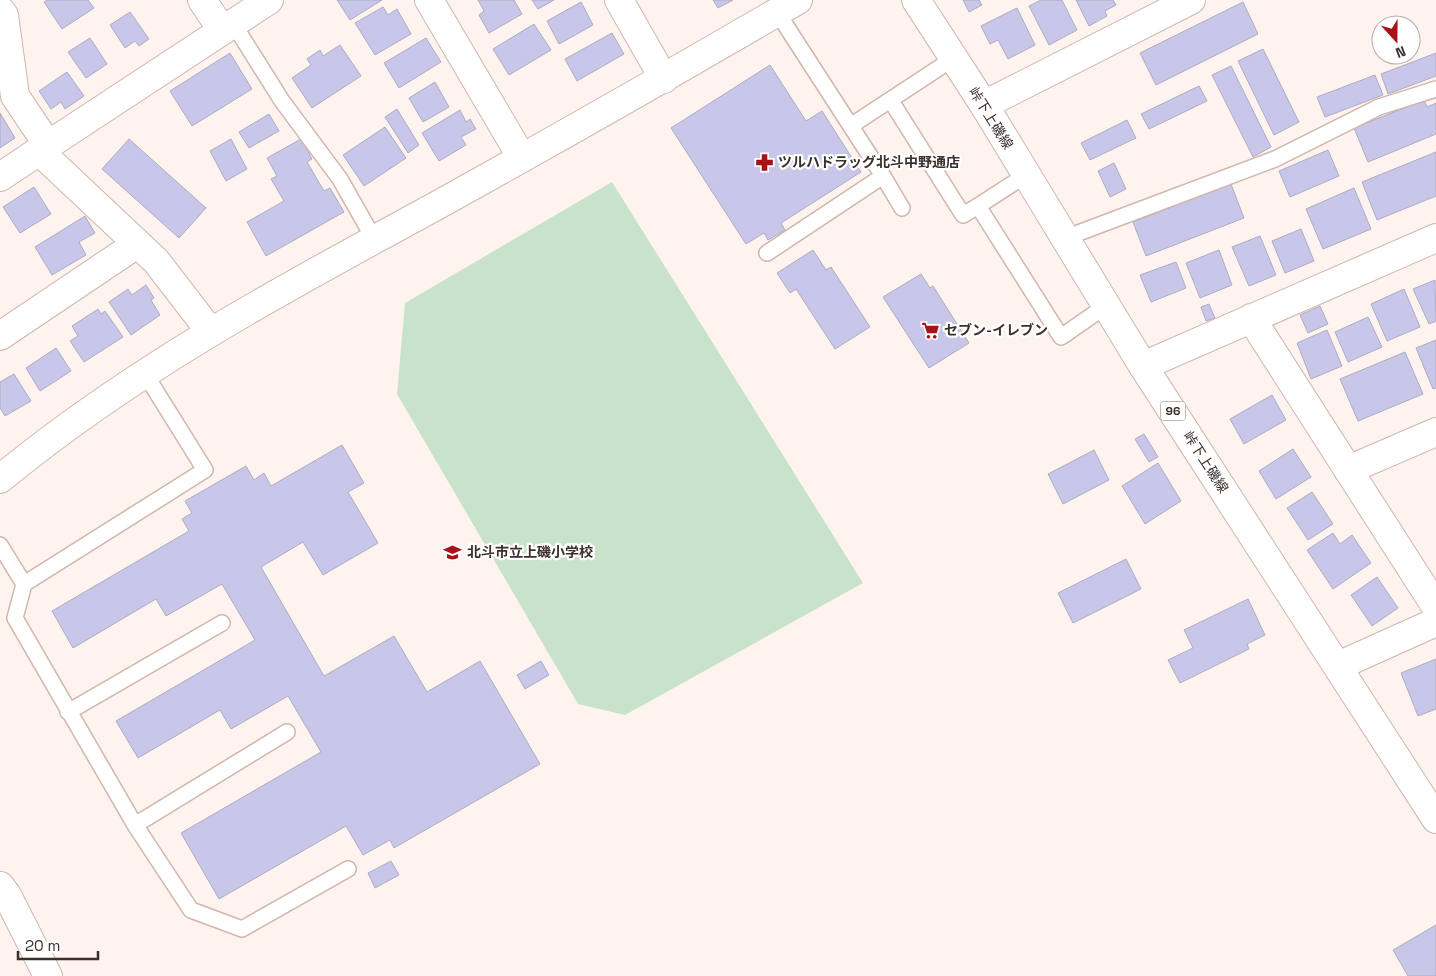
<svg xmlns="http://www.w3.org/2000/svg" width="1436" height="976" viewBox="0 0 1436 976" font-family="'Space Grotesk','Noto Sans JP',sans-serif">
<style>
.green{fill:#c9e3ca}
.building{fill:#c9c7e9;stroke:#adacc3}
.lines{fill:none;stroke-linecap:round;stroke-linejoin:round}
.lane-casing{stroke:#d0b6ad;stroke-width:18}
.street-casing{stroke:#d0b6ad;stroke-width:30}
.secondary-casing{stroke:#d0b6ad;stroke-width:30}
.primary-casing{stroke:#d0b6ad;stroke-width:30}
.lane{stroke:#fff;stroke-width:15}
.street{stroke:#fff;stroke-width:28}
.secondary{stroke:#fff;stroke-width:28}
.primary{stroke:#fff;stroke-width:28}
.labels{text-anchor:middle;stroke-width:4.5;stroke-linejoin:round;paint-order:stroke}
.shield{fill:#fff;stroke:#756e6b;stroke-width:1}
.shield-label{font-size:12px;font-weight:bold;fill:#3a302c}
.street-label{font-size:14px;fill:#3a302c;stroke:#fff}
.poi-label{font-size:14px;font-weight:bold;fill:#3a302c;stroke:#fff;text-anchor:start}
</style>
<rect width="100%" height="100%" fill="#fef3ef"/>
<path class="green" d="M612,182L863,583L625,715L578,704L397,394L405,303Z"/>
<path class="building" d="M47,0H88L94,8L62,29L44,2Z
M337,0H382L350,20Z
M478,0H514L522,14L489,33L479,15L484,11Z
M532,0H554L538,9Z
M713,0H733L718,8Z
M963,0H979L982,5L969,12Z
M1041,0H1062L1077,30L1049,45L1029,6Z
M1076,0H1113L1116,5L1105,11L1107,16L1089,26Z
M581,2L593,25L559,44L547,21Z
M1243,2L1258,34L1156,85L1140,53Z
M383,7L388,15L397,9L411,34L375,55L355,23Z
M1017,8L1035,45L1008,59L998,40L990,44L981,26Z
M130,12L149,39L139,46L135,41L125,48L110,25Z
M534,24L551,50L509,75L493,49Z
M612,33L624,54L577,81L565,59Z
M90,38L107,64L86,78L68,52Z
M426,38L441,62L399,88L384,63Z
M340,45L361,76L312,108L292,78L311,65L307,59L320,50L323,56Z
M1263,49L1299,122L1274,135L1238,61Z
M230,53L252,89L192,126L170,91Z
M1436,53V76L1388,94L1381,74Z
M770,65L806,121L822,111L861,172L781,223L785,230L768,240L764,233L746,244L671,128Z
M1231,66L1271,147L1253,157L1212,75Z
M67,72L84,96L65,109L61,102L51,109L39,91Z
M1375,75L1383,95L1325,117L1317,97Z
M435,82L449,107L423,122L409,98Z
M1199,86L1207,101L1149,129L1141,114Z
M1424,100L1427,107L1436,103V134L1368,162L1354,128Z
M397,109L419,145L408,153L385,117Z
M460,110L466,122L470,119L476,129L461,137L466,145L439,161L422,133Z
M0,113L15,138L0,148Z
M269,114L279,131L249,148L239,132Z
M1127,120L1136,138L1090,160L1081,143Z
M385,127L406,158L364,186L343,155Z
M129,139L206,208L179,238L102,169Z
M231,139L247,169L226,181L210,151Z
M301,139L312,159L307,162L324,191L330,188L344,212L266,256L247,222L284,201L271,179L277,176L267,158Z
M1328,150L1339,176L1290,197L1279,171Z
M1436,152V196L1377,220L1362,182Z
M1114,163L1126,189L1110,197L1098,171Z
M1231,184L1244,218L1146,256L1133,222Z
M34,187L51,214L20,233L3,207Z
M1354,188L1371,229L1323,249L1306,209Z
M85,216L95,233L79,242L86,255L52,275L35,247Z
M1301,229L1314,261L1285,273L1272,241Z
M1260,236L1276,275L1249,286L1232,247Z
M813,250L826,270L831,267L870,327L835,349L796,289L790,293L777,273Z
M1219,250L1232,285L1200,298L1186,263Z
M1176,262L1186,288L1151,302L1140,275Z
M921,274L930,288L933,286L969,343L929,368L883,297Z
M1435,280L1436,321L1429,324L1413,289Z
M146,285L154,298L151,300L160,315L131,335L109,302L128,289L132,295Z
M1404,289L1420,327L1387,341L1371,304Z
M1209,304L1215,318L1206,321L1201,307Z
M1320,306L1328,324L1308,333L1300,315Z
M98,309L101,314L105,311L123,337L84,362L70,341L78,336L72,326Z
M1368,317L1382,347L1348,362L1335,332Z
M1327,330L1342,366L1311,379L1297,343Z
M1436,340V388L1433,389L1416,348Z
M56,348L71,371L40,391L26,368Z
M1405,352L1423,394L1358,421L1340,379Z
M14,374L31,401L5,416L0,408V382Z
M1272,395L1286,420L1244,444L1230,419Z
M1144,434L1158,457L1149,462L1135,439Z
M342,445L364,483L348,492L378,543L323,575L303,542L261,567L324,676L394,636L427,692L480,661L540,764L394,848L390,840L363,855L346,826L219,899L181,833L321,752L288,696L231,729L220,710L138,758L116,721L255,640L222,584L166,616L156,599L73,648L52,611L189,531L182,519L192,513L185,501L246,466L254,480L264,473L271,486Z
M1293,449L1311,477L1276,499L1259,471Z
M1094,450L1109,480L1063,504L1048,474Z
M1158,463L1181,501L1145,524L1122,486Z
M1312,492L1333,524L1308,540L1287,508Z
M1333,533L1340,544L1352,535L1371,563L1333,589L1307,550Z
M1126,559L1141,589L1073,623L1058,593Z
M1377,577L1398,608L1372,626L1351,595Z
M1248,599L1265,635L1247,644L1249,649L1180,683L1168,660L1193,648L1184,630Z
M1436,659V709L1418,716L1401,673Z
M541,661L549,675L525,689L517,675Z
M391,861L399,875L375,888L368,873Z
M1436,925V976H1408L1393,950Z"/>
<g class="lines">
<defs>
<path id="lane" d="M233,23L282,101L340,179L374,239
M891,101L963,215L978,206
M852,125L954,58
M1026,175L978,206L1061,337L1107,305
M883,176L902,208
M1065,238L1275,159L1379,107L1436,89
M767,253L883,176L777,12
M0,545L24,584L205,470L144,372
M24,584L15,618L135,825L287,732
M68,712L222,623
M135,825L191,910L242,929L348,869"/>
<path id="street" d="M202,0L222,30
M429,0L522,158
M619,0L664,79
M0,10L4,15L15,96L48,145
M984,105L1191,0
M39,151L269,0
M0,177L39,151L156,261L210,331
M1251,318L1436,607
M0,336L137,244
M1143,366L1436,238
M1348,470L1436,432
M1338,666L1436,622"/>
<path id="secondary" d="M0,479C135,368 283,289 436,206C557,139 678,70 798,0
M0,886L7,895L48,976"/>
<path id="primary" d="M916,0L984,105L1143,366L1436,819"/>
</defs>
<use href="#lane" class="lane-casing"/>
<use href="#street" class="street-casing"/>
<use href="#secondary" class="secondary-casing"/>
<use href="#primary" class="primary-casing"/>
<use href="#lane" class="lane"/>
<use href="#street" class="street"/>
<use href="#secondary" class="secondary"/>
<use href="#primary" class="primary"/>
</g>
<defs>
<symbol id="pharmacy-bare" viewBox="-9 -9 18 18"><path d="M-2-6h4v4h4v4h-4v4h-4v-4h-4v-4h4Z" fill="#a81319" stroke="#fff" stroke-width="2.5" paint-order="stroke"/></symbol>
<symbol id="supermarket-bare" viewBox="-9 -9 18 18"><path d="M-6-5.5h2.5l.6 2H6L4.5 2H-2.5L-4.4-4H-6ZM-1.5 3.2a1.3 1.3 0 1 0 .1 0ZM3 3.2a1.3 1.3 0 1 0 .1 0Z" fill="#a81319" stroke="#fff" stroke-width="2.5" paint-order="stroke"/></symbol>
<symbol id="school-bare" viewBox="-9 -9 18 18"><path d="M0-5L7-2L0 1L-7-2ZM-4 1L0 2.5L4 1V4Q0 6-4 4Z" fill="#a81319" stroke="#fff" stroke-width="2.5" paint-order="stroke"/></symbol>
</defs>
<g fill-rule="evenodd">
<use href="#pharmacy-bare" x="752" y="150" width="25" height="25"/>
<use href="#supermarket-bare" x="918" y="318" width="25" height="25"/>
<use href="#school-bare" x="440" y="540" width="25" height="25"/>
</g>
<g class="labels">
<rect class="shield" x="1160.5" y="401.5" width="25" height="19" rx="4"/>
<g class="shield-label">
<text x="1173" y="415">96</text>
</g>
<g class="street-label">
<text transform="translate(991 118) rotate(58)" y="5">峠下上磯線</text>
<text transform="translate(1206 462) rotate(57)" y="5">峠下上磯線</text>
</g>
<g class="poi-label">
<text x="778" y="167">ツルハドラッグ北斗中野通店</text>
<text x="944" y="335">セブン-イレブン</text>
<text x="467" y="557">北斗市立上磯小学校</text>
</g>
</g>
<g transform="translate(1396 40) rotate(159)"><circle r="24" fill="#ffffff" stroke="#b0acab"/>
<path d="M0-4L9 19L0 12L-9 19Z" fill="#a81319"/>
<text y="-8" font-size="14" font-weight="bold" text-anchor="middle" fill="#3a302c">N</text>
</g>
<path d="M18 951v8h80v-8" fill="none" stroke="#3a302c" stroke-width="2.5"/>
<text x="25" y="951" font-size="15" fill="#3a302c" stroke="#ffffff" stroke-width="4" paint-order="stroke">20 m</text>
</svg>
